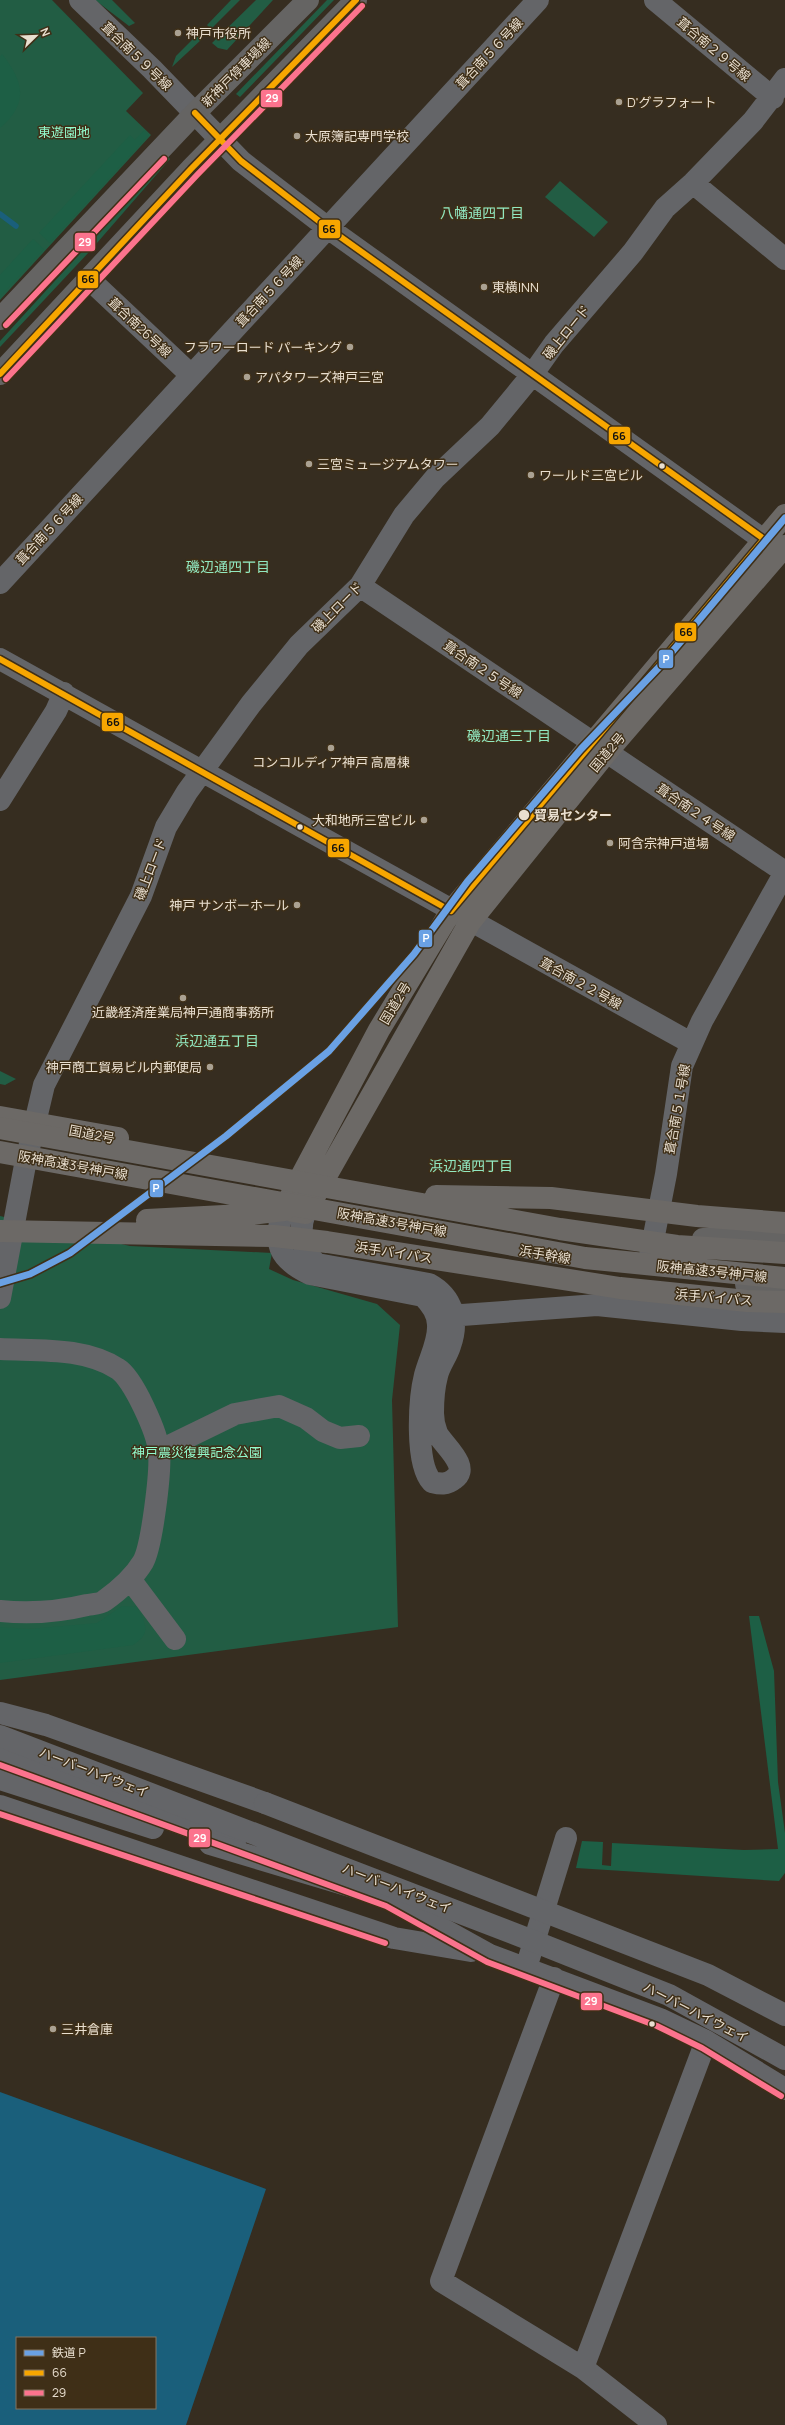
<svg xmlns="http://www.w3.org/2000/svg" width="785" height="2425" viewBox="0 0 785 2425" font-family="Manrope,'Noto Sans JP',sans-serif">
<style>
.green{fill:#225d44}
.forest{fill:#1d5f45}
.water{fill:#1a5f7b;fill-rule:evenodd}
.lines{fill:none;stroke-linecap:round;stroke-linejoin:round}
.stream{stroke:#1a5f7b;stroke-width:5.5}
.minor{stroke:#646568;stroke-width:22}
.major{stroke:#656463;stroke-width:22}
.highway{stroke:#6c6966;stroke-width:22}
.minor-bridge{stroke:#646568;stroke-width:22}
.highway-bridge{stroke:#6c6966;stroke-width:22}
.bus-1-casing{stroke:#3f2f17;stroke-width:9}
.bus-2-casing{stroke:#3f2f17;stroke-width:9}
.bus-1{stroke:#f7a600;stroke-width:6}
.bus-2{stroke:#fc738d;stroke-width:6}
.rail-1-casing{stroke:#3f2f17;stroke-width:10}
.rail-1{stroke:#6aa1e4;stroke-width:7}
.poi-dot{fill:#aaa192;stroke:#3f2f17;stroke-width:1.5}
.bus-dot{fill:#e9dfd0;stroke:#3f2f17;stroke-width:1.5}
.labels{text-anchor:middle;stroke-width:3;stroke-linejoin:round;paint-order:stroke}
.poi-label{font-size:13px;fill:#e9dfd0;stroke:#3f2f17;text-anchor:start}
.street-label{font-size:13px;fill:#e9dfd0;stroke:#3f2f17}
.park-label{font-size:13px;fill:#92facd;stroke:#3f2f17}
.stop-label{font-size:13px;font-weight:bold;fill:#e9dfd0;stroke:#3f2f17;text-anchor:start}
.neighbourhood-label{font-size:14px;fill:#91e8c2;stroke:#3f2f17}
.line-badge{stroke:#3f2f17;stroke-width:1.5}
.badge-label{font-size:11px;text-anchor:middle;font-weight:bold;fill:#fff}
.pale-badge-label{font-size:11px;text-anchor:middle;font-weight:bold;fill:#111}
</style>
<rect width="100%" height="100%" fill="#362d20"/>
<path class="green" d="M0,0H52L143,93L126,111L151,135L0,300Z
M95,0H112L135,23L129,26Z
M231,0H240L211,29L207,25Z
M256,0H273L227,50L218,48L212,43Z
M327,0H334L240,97L236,94Z
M197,35L202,39L172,67L176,56Z
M168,157L170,159L90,251L0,347V341Z
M560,181L608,222L594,237L545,197Z
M0,1071L16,1079L5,1085L0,1084Z
M0,1216L130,1246L272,1253L269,1269L293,1280L377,1304L400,1325L392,1400L398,1627L0,1680Z"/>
<path class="forest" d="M2,54C24,82 29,103 0,128V57Z
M144,130L149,135L50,243L39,233L130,135L135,140Z
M33,239L44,249L0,297V275Z
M122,1606L137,1607C146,1625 152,1633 133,1645L0,1663V1627L29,1629L97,1623Z
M749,1616H759L774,1671L778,1782L785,1833V1873L779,1881L576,1868L582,1841L603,1842L602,1865L611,1866L612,1843L744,1850L778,1849Z"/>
<path class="water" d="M0,2092L266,2189L186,2425H0ZM17,2338H155V2408H17Z"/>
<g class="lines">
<path class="stream" d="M0,214L16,226"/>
<path class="minor" d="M80,0L152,69L241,161L328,228L779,551
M655,0L773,98
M693,183L785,259
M89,279L191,375
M0,583L538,0
M360,586L785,872
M0,659L691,1043
M0,800L56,711L64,693
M284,1209C272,1242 278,1259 310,1274L423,1296C431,1304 438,1313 438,1325C439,1342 429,1359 425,1375C419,1399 415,1464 432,1482C440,1484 447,1485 454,1479C472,1467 442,1444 437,1433C435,1428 433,1418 433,1413C433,1401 434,1387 437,1376C439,1366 447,1356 450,1346C459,1321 453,1297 429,1284L317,1264C302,1251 298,1231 305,1213
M649,1261L666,1174L682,1066L702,1021L785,872
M0,1298L25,1165L44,1085L141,896L166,827L187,792L251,704L299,645L360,586L404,515L435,478L490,426L532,375L554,344L633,252L665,208L693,183L753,121L785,79
M440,1311L462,1315L597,1305L742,1320L785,1322
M0,1349C39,1351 84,1347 118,1369C133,1378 158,1434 159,1452C161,1471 152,1546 143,1562C134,1577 118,1591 104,1601C100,1604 92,1604 87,1605C58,1612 30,1614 0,1611
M159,1451L235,1414L279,1406L306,1418L323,1431L340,1438L359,1436
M130,1579L175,1639
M0,1713L46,1725L265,1803
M0,1756L235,1844
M0,1779L153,1828
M0,1806L394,1938L471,1951
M352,1886L389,1899L490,1955L660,2019L706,2041L785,2089
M526,1968L566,1838
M554,1978L441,2281L583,2368L656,2425
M583,2368L706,2041"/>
<path class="major" d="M0,319L195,113L308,0
M0,374L191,169L356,0
M703,1239L785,1238
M746,1284L785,1289"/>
<path class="highway" d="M0,1117L118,1138
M284,1209L379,1030L451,911L785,515
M293,1211L305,1213L470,922L606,753L785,546"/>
<path class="minor-bridge" d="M0,1736L528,1939L669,1995L785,2059
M265,1803L708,1975L785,2015
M210,1844L370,1892"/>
<path class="highway-bridge" d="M0,1128L560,1229L677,1246L785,1253
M0,1152L585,1258L785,1278
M436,1196L551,1198L697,1216L785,1223
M147,1220L243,1215L284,1210
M0,1231L274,1236L327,1242L620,1288L747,1301L785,1302"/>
<defs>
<path id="bus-1" d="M195,113L241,161L328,228L764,539
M0,374L191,169L356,0
M0,659L451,911
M451,911L764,539"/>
<path id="bus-2" d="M6,325L164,159
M6,379L197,175L362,6
M0,1765L386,1906L487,1962L657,2026L702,2048L781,2096
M0,1814L385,1943"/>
</defs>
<use href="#bus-1" class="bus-1-casing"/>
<use href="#bus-2" class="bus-2-casing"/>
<use href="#bus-1" class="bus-1"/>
<use href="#bus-2" class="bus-2"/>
<defs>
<path id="rail-1" d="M0,1283L30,1274L70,1253L226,1136L329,1051L414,954L467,882L581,749L661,665L785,518"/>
</defs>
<use href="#rail-1" class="rail-1-casing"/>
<use href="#rail-1" class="rail-1"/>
</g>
<g class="poi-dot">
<circle cx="178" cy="33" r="4"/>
<circle cx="619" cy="102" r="4"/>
<circle cx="297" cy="136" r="4"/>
<circle cx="484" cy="287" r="4"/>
<circle cx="350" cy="347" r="4"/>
<circle cx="247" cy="377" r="4"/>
<circle cx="309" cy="464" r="4"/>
<circle cx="531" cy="475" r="4"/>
<circle cx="331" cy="748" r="4"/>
<circle cx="424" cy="820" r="4"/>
<circle cx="610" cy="843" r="4"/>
<circle cx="297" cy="905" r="4"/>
<circle cx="183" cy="998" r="4"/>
<circle cx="210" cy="1067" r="4"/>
<circle cx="53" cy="2029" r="4"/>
</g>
<g class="bus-dot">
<circle cx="662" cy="466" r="3.5"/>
<circle cx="524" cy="815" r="6"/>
<circle cx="300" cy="827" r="3.5"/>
<circle cx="652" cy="2024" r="3.5"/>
</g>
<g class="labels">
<g class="poi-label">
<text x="186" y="38">神戸市役所</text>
<text x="627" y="107">D'グラフォート</text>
<text x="305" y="141">大原簿記専門学校</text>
<text x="492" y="292">東横INN</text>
<text x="342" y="352" text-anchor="end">フラワーロード パーキング</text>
<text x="255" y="382">アパタワーズ神戸三宮</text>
<text x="317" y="469">三宮ミュージアムタワー</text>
<text x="539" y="480">ワールド三宮ビル</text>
<text x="331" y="767" text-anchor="middle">コンコルディア神戸 高層棟</text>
<text x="416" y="825" text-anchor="end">大和地所三宮ビル</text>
<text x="618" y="848">阿含宗神戸道場</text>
<text x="289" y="910" text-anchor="end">神戸 サンボーホール</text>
<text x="183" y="1017" text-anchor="middle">近畿経済産業局神戸通商事務所</text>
<text x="202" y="1072" text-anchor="end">神戸商工貿易ビル内郵便局</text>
<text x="61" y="2034">三井倉庫</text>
</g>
<g class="street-label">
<text transform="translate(714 49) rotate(40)" y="5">葺合南２９号線</text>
<text transform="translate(489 53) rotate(-47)" y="5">葺合南５６号線</text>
<text transform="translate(137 56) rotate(44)" y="5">葺合南５９号線</text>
<text transform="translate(236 72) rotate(-45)" y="5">新神戸停車場線</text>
<text transform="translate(269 291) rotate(-47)" y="5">葺合南５６号線</text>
<text transform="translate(140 327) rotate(43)" y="5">葺合南26号線</text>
<text transform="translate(566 332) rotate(-51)" y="5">磯上ロード</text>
<text transform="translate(49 529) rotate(-47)" y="5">葺合南５６号線</text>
<text transform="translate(337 607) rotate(-45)" y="5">磯上ロード</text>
<text transform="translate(483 669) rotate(34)" y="5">葺合南２５号線</text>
<text transform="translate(607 752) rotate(-50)" y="5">国道2号</text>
<text transform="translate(696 812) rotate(34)" y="5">葺合南２４号線</text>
<text transform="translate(150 869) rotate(-69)" y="5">磯上ロード</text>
<text transform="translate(581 983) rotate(29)" y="5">葺合南２２号線</text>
<text transform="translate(395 1003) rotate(-59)" y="5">国道2号</text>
<text transform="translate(677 1109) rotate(-80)" y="5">葺合南５１号線</text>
<text transform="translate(92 1134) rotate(11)" y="5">国道2号</text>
<text transform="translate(73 1165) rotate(10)" y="5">阪神高速3号神戸線</text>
<text transform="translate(392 1222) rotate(10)" y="5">阪神高速3号神戸線</text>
<text transform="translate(394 1252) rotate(9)" y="5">浜手バイパス</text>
<text transform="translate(545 1254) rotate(10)" y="5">浜手幹線</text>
<text transform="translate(712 1271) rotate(6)" y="5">阪神高速3号神戸線</text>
<text transform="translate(714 1297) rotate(5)" y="5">浜手バイパス</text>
<text transform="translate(94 1772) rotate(21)" y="5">ハーバーハイウェイ</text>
<text transform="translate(397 1888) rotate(21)" y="5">ハーバーハイウェイ</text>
<text transform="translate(696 2012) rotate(27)" y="5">ハーバーハイウェイ</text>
</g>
<g class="park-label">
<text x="64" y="137">東遊園地</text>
<text x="197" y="1457">神戸震災復興記念公園</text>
</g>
<g class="stop-label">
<text x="534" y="820">貿易センター</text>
</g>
<g class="neighbourhood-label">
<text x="482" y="218">八幡通四丁目</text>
<text x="228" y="572">磯辺通四丁目</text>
<text x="509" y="741">磯辺通三丁目</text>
<text x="217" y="1046">浜辺通五丁目</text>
<text x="471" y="1171">浜辺通四丁目</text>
</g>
</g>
<g class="line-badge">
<rect x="260" y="89" width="23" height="19" rx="4" fill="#fc738d"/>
<rect x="318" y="219" width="23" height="20" rx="4" fill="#f7a600"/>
<rect x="74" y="232" width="22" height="20" rx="4" fill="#fc738d"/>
<rect x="77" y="270" width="22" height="19" rx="4" fill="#f7a600"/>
<rect x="608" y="426" width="23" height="19" rx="4" fill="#f7a600"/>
<rect x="674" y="622" width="23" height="20" rx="4" fill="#f7a600"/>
<rect x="658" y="649" width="16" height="20" rx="4" fill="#6aa1e4"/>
<rect x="101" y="712" width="23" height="20" rx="4" fill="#f7a600"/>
<rect x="327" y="838" width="23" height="20" rx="4" fill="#f7a600"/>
<rect x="418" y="929" width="15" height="19" rx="4" fill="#6aa1e4"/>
<rect x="149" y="1179" width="15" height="19" rx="4" fill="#6aa1e4"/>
<rect x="188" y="1828" width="23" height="20" rx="4" fill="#fc738d"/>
<rect x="580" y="1992" width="23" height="19" rx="4" fill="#fc738d"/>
</g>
<g class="badge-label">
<text x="272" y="102">29</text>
<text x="85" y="246">29</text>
<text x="666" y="663">P</text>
<text x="426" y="942">P</text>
<text x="156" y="1192">P</text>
<text x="200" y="1842">29</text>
<text x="591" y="2005">29</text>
</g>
<g class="pale-badge-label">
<text x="329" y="233">66</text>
<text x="88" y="283">66</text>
<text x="619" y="440">66</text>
<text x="686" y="636">66</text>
<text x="113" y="726">66</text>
<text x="338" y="852">66</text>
</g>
<rect x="16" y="2337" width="140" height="72" fill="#3f2f17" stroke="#837561"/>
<rect x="24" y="2350" width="20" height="6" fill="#6aa1e4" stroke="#837561"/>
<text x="52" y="2357" font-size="12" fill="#e9dfd0">鉄道 P</text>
<rect x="24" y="2370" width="20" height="6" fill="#f7a600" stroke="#837561"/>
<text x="52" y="2377" font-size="12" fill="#e9dfd0">66</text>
<rect x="24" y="2390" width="20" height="6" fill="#fc738d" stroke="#837561"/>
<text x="52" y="2397" font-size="12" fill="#e9dfd0">29</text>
<g transform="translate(36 36) rotate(67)" stroke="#3f2f17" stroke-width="3" paint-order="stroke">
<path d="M0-3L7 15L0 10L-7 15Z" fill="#e9dfd0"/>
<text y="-6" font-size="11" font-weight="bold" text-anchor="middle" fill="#e9dfd0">N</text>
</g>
</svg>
